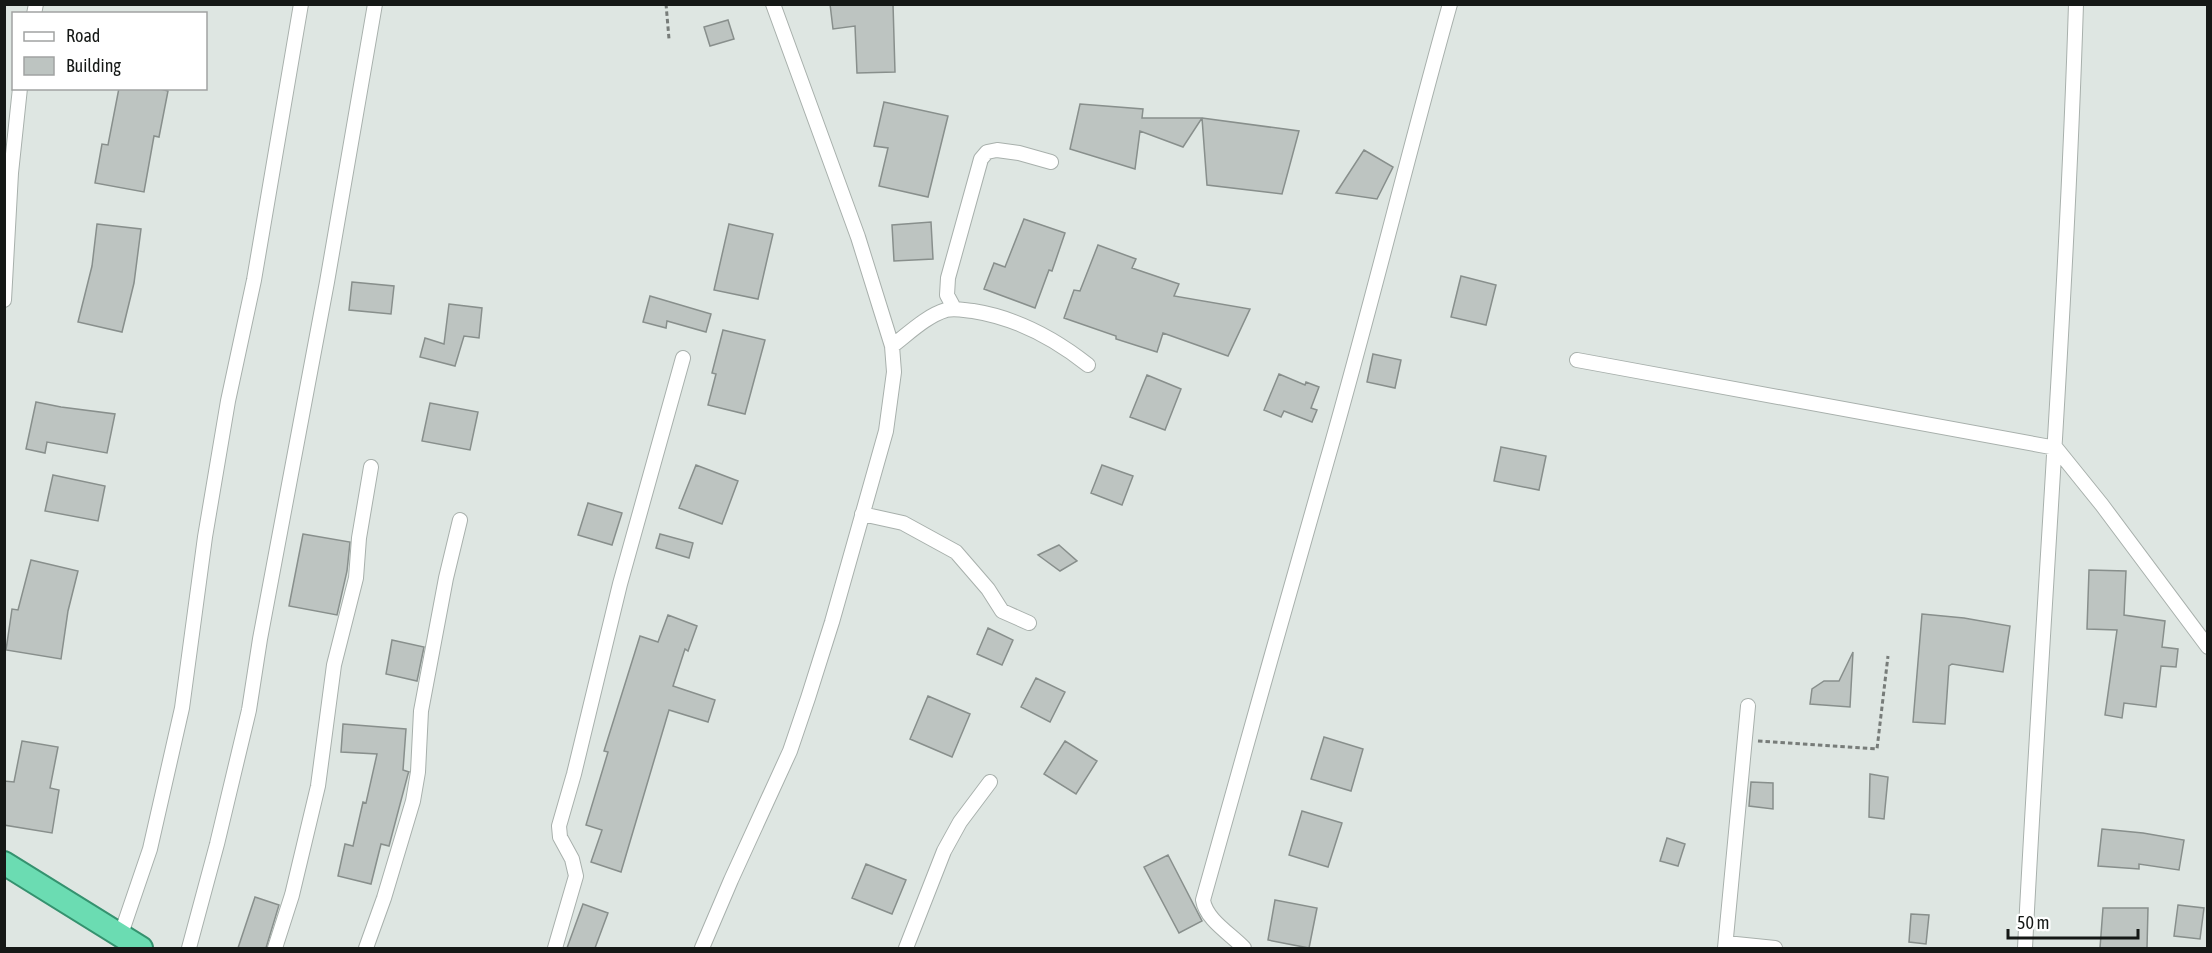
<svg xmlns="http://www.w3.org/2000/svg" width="2212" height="953" viewBox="0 0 2212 953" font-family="'Asap Condensed',sans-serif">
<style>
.building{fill:#bdc4c1;stroke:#888f8c;stroke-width:1.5}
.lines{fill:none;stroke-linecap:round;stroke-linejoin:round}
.minor-casing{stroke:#a8b0ac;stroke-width:16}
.trunk-casing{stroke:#35926f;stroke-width:26}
.path{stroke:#777c79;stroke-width:3;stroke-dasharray:4.5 3;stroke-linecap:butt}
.minor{stroke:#fff;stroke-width:14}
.trunk{stroke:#6bdcb2;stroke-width:22}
</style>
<rect width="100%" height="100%" fill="#dee6e2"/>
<path class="building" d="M830,4H893L895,72L857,73L855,26L833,29Z
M728,20L734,39L710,46L704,27Z
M119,88H157L168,91L159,137L154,136L144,192L95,183L102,144L108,145Z
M884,102L948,116L928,197L879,186L888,148L874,146Z
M1080,104L1143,109L1142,118H1202L1183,147L1140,131L1135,169L1070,149Z
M1202,118L1299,131L1282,194L1207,185Z
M1364,150L1393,167L1377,199L1336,193Z
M1024,219L1065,233L1052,271L1049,270L1035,308L984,289L994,263L1005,267Z
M931,222L933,259L894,261L892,225Z
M97,224L141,229L134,283L122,332L78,322L92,266Z
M729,224L773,234L758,299L714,290Z
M1098,245L1136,259L1132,268L1179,284L1174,296L1250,309L1228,356L1163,333L1157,352L1116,339V336L1064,318L1074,290L1080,291Z
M1461,276L1496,285L1486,325L1451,317Z
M352,282L394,286L391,314L349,310Z
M650,296L711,314L706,332L667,321L666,328L643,322Z
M449,304L482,308L479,338L464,336L455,366L420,357L425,338L444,344Z
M723,330L765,340L745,414L708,405L716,374L712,373Z
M1373,354L1401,360L1395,388L1367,382Z
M1279,374L1305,385L1306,382L1319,387L1311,408L1317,410L1312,422L1284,411L1281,417L1264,410Z
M1147,375L1181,389L1165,430L1130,417Z
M36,402L61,407L115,414L107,453L47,442L45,453L26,449Z
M430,403L478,412L470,450L422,441Z
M1501,447L1546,456L1539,490L1494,481Z
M696,465L738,481L722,524L679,508Z
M1102,465L1133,476L1122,505L1091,493Z
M53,475L105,486L98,521L45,511Z
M588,503L622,513L612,545L578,535Z
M303,534L350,542L347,571L337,615L289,606Z
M660,534L693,543L689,558L656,548Z
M1059,545L1077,561L1060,571L1038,555Z
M31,560L78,571L68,611L61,659L6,650L12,609L18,610Z
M2089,570L2126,571L2124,615L2165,621L2162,647L2178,649L2176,667L2161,666L2156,707L2124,703L2122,718L2105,715L2117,630L2087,629Z
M1922,614L1964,618L2010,626L2003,672L1952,664L1949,666L1945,724L1913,722Z
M668,615L697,626L688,651L685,649L673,686L715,700L708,722L669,710L621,872L591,862L602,830L586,825L608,752L604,751L640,636L658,642Z
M988,628L1013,640L1002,665L977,654Z
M392,640L424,647L417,681L386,674Z
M1853,652L1850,707L1810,704L1812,689L1824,681H1839Z
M1036,678L1065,692L1050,722L1021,707Z
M928,696L970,714L952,757L910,739Z
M343,724L406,729L403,770L409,772L408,774L389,846L381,844L371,884L338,876L345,844L353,846L363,802L366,803L377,754L341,752Z
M1324,737L1363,749L1351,791L1311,779Z
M22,741L58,747L50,788L59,790L52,833L4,825V781L14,782Z
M1065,741L1097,761L1076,794L1044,774Z
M1870,774L1888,777L1884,819L1869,817Z
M1751,782L1773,783V809L1749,806Z
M1302,811L1342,823L1328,867L1289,855Z
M2102,829L2143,833L2184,840L2179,870L2139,864V869L2098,866Z
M1667,838L1685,844L1678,866L1660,861Z
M1168,855L1202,921L1179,933L1144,867Z
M866,864L906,880L892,914L852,898Z
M255,897L279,905L266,948H238Z
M1275,900L1317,908L1309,948L1268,940Z
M583,904L608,913L595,948H567Z
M2178,905L2204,908L2200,939L2174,936Z
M2103,908H2148L2147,948H2100Z
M1911,914L1929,915L1926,944L1909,942Z"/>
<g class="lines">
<defs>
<path id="minor" d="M34,14L36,4
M4,300L11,173L20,88
M954,308L947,295L948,278L981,159L987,152L997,150L1019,153L1051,162
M892,346C908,334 926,316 946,310C955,308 963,310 973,311C1017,318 1054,338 1088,365
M1577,360L2056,448L2102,505L2208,647
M862,514L903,523L956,552L988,589L1002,611L1029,623
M121,934L150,849L182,708L205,537L228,401L254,280L301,4
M1726,943L1775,948
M189,948L217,844L249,710L260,639L327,282L375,4
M275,948L292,895L318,786L334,665L356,578L359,538L371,467
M366,948L384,898L413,801L418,772L421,711L446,578L460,520
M555,948L576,876L572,859L560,837L559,826L574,774L620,584L683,358
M702,948L731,880L790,751L808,698L832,622L886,431L894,372L892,346L858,237L773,4
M906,948L944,851L960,822L990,782
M1244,948C1231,934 1206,920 1203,900C1243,755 1285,609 1326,464C1370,312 1407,157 1450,4
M1725,948L1748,706
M2025,948C2041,634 2066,320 2076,4"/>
<path id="trunk" d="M4,863L141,948"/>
</defs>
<use href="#minor" class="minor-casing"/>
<use href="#trunk" class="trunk-casing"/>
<path class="path" d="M666,4L669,39
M1758,741L1877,749L1888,656"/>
<use href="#minor" class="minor"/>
<use href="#trunk" class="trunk"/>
</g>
<rect width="2212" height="953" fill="none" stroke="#151816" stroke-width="12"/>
<rect x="12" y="12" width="195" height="78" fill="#ffffff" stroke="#a1a3a2" stroke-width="1.5"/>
<rect x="24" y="32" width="30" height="9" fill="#ffffff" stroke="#a1a3a2" stroke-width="1.5"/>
<text x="66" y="42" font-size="18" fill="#151816">Road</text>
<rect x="24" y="57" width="30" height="18" fill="#bdc4c1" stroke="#a1a3a2" stroke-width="1.5"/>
<text x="66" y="72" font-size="18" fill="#151816">Building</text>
<path d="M2008 929v9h130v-9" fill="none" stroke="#151816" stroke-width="3"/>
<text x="2017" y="929" font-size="18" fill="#151816" stroke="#ffffff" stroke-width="4.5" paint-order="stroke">50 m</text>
</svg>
